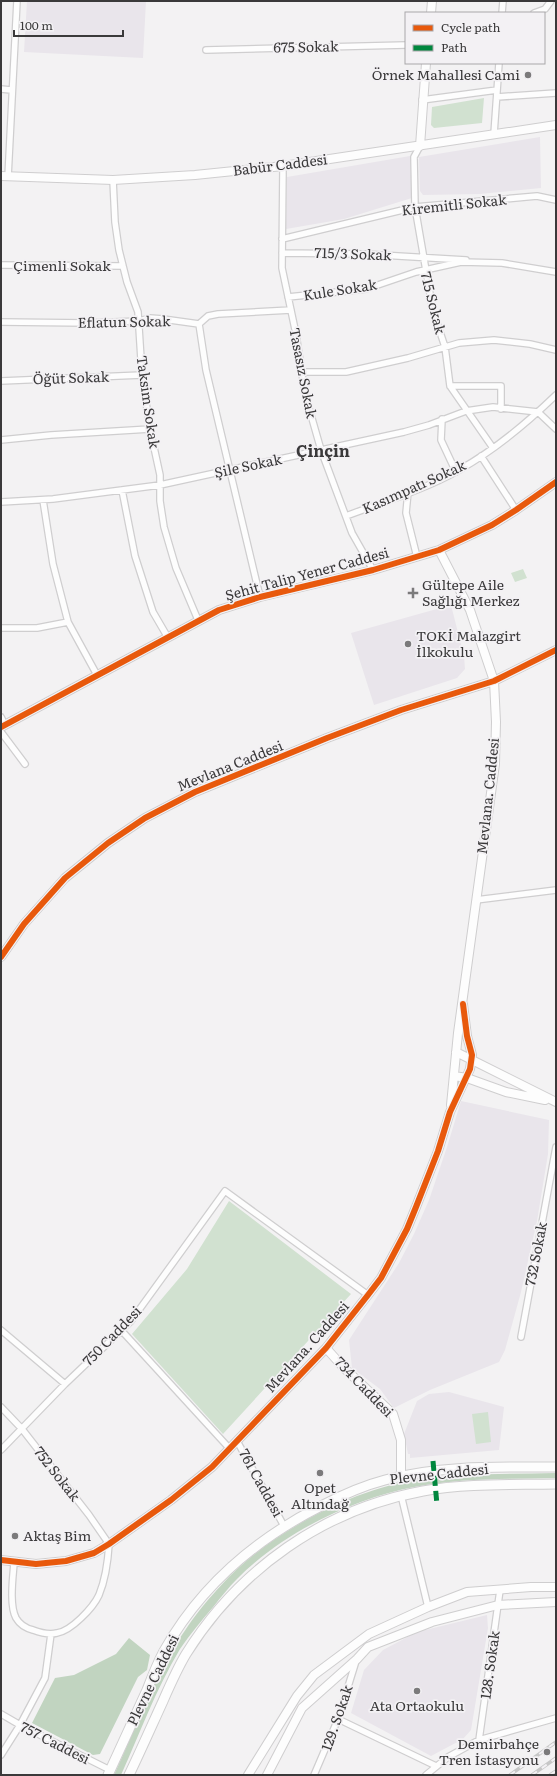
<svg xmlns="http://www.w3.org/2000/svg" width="557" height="1776" viewBox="0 0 557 1776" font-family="Literata,serif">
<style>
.built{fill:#e9e5eb}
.green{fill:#d1e1d0}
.forest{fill:#c1d4c0}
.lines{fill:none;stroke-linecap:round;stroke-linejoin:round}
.street-casing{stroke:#cfcecf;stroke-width:8}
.secondary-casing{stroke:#cfcecf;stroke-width:10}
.primary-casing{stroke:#cfcecf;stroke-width:11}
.street{stroke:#fdfdfd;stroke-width:5.5}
.secondary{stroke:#fdfdfd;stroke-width:8}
.primary{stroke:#fdfdfd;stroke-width:9}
.rail-casing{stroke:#c7c7c7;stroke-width:3.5}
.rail{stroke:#f3f1f4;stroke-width:2;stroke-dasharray:6;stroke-linecap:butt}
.quiet{stroke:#00873e;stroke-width:5;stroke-dasharray:10 5;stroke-linecap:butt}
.cycleway-casing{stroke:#f3f1f4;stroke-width:8}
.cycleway{stroke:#e8590c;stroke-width:6}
.poi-dot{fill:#7b7a7b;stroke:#f3f1f4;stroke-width:1.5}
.labels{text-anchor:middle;stroke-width:3.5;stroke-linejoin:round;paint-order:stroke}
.street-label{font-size:14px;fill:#3a393a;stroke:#f3f1f4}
.poi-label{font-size:14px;fill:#3a393a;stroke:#f3f1f4;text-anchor:start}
.quarter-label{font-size:16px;font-weight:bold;fill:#3a393a;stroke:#f3f1f4}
</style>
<rect width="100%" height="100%" fill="#f3f2f3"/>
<path class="built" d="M27,1H146L143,58L24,52Z
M540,137L541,188L480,194L423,195L420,191L419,157Z
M410,156L412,198L344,219L286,229L287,177Z
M451,605L464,656L465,669L457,678L374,705L351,633Z
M461,1101L549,1120L548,1154L537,1221L521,1292L505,1350L499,1362L430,1390L394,1408L380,1389L352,1368L349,1340L399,1263L414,1234L429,1200L447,1147Z
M449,1392L504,1407L499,1450L410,1458V1454H408L404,1434L417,1401L429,1394Z
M487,1615L488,1628L471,1730L463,1739L431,1756L351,1713L364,1670L383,1650L417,1632Z"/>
<path class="green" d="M484,98L482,123L434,128L431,125L432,107Z
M523,569L527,578L515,582L511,573Z
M229,1201L351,1294L223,1434L132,1334L187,1269Z
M488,1412L491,1442L476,1444L472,1414Z"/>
<path class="forest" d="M556,1473V1478C509,1479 461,1478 414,1487C352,1499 282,1533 237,1579C229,1587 221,1597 214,1606C202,1620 190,1634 180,1649C156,1689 140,1733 121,1775H114C137,1726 155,1673 186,1629C200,1608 225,1579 244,1563C290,1523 359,1488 420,1479C465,1473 511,1474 556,1473Z
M129,1638L150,1655L147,1670L138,1677L100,1754L93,1755L32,1723L55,1678L74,1675L116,1654Z"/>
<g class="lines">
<defs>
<path id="street" d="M502,13L503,1
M534,13L545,9L551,1
M206,50L406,45
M1,89L11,90
M497,97L556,93
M422,100L497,90
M494,134L499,63
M420,146L414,157L415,207L433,311L445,347L450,386L493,448
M283,166L282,268L296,334L305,394L321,450L352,533L373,570
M8,177L17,1
M113,180L115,222L119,250L127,282L138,312L142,375L150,429L160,475V501L164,527L176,568L198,620
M282,239L415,207L537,196L556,200
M282,253L364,254L466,260
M1,265L123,266
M288,297L366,289L416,272L461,262L502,263L556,272
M1,322L88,323L139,321L150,318L163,319L199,324
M199,324L206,370L260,597
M199,324L208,316L218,314L291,310
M302,372H346L408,358L459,343L494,340L530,344L556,350
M1,381L142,375
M450,386H501V409
M442,419L441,440L456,472
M1,440L51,435L150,429
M481,456L516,510
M122,490L135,556L153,612L167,636
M408,492L406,513L417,557
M43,500L53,564L68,622L97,675
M1,502L53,499L160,485L404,432L429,425L466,411L493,407L538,412L556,429
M346,516C383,502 424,490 459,470C495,450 527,423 556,395
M1,628H37L68,622
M1,717L5,725
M1,732L25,764
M476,900L556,890
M1,1330L65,1384
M121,1330L230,1449
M521,1337L556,1147
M1,1407L22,1429L89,1515L109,1544C108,1561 106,1578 99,1595C93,1608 71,1631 57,1633C49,1635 41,1633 33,1630C25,1628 20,1625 16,1618C9,1605 13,1577 14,1563
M237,1441L284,1526
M1,1450L65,1384L131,1321L225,1191L368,1295
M401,1495L428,1607
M1,1714L20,1725L110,1770
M338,1719L436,1766
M479,1740L500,1590
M1,1755L20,1725L45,1678L51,1634
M314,1775L338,1719L356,1661
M426,1775L448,1757L479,1740L556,1718"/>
<path id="secondary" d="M431,13L432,1
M420,146L426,63
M1,176L113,180L195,175L283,166L556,125
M439,550L470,610L494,681L496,722L495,764L458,1033L451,1105
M1,727L219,610L260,597L373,570L439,550L492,525L516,510L556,482
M1,957L24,924L65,878L108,843L145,818L195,792L327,738L401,710L494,681L556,650
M456,1052L556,1102
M454,1076L467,1078L506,1092L545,1100
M326,1348L343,1367L393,1414L401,1440V1476
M1,1560L36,1564L66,1561L94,1553L109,1544L171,1500L212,1467L326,1348L368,1295L381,1278L407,1229L416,1207L438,1151L450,1112L470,1069L472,1055L467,1036L463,1004
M248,1775L297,1696L314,1675L369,1634L428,1607L467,1592L531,1587H556
M267,1775L302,1708L357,1659L368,1647L432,1622L498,1605L556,1602"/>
<path id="primary" d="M108,1775C121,1747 134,1718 147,1690C152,1677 157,1664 164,1651C200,1587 256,1539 321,1506C342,1495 362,1486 385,1480C440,1465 500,1467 556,1467
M129,1775C141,1750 152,1725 163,1701C170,1685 177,1669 186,1654C239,1569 324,1509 423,1491C466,1483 512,1485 556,1484"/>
</defs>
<use href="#street" class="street-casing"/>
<use href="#secondary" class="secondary-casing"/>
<use href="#primary" class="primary-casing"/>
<use href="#street" class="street"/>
<use href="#secondary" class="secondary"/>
<use href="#primary" class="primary"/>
<defs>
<path id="rail" d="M510,1775L556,1742
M532,1775L556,1758
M550,1775L556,1771"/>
</defs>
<use href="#rail" class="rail-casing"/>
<use href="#rail" class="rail"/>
<path class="quiet" d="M433,1461L437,1505"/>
<defs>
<path id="cycleway" d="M1,727L219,610L260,597L373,570L439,550L492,525L516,510L556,482
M1,957L24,924L65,878L108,843L145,818L195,792L327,738L401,710L494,681L556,650
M1,1560L36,1564L66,1561L94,1553L109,1544L171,1500L212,1467L326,1348L368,1295L381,1278L407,1229L416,1207L438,1151L450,1112L470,1069L472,1055L467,1036L463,1004"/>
</defs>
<use href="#cycleway" class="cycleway-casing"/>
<use href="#cycleway" class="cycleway"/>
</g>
<g class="poi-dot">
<circle cx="528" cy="75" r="4"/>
<path d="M411 587h4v4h4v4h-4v4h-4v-4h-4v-4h4z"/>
<circle cx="408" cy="644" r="4"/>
<circle cx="320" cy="1473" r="4"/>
<circle cx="15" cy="1536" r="4"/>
<circle cx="417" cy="1691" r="4"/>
<circle cx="547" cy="1752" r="4"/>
</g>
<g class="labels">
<g class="street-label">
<text transform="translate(306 47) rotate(-1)" y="5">675 Sokak</text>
<text transform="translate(280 165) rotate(-7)" y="5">Babür Caddesi</text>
<text transform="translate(454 205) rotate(-6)" y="5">Kiremitli Sokak</text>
<text transform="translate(353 254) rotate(2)" y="5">715/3 Sokak</text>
<text x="62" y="271">Çimenli Sokak</text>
<text transform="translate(340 290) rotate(-9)" y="5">Kule Sokak</text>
<text transform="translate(433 303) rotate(76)" y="5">715 Sokak</text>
<text transform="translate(124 322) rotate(-1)" y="5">Eflatun Sokak</text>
<text transform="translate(303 373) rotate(79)" y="5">Tasasız Sokak</text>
<text transform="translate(71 378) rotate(-2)" y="5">Öğüt Sokak</text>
<text transform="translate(148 402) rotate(82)" y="5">Taksim Sokak</text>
<text transform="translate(248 466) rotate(-12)" y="5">Şile Sokak</text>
<text transform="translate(414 487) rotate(-24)" y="5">Kasımpatı Sokak</text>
<text transform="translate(307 574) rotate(-15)" y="5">Şehit Talip Yener Caddesi</text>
<text transform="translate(230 766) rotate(-22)" y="5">Mevlana Caddesi</text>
<text transform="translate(488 796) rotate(-84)" y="5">Mevlana. Caddesi</text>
<text transform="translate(536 1254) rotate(-79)" y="5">732 Sokak</text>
<text transform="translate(112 1336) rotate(-46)" y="5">750 Caddesi</text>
<text transform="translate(307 1347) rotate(-48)" y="5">Mevlana. Caddesi</text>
<text transform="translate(364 1387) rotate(46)" y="5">734 Caddesi</text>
<text transform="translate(57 1474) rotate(52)" y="5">752 Sokak</text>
<text transform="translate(439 1474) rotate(-6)" y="5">Plevne Caddesi</text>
<text transform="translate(261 1483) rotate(61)" y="5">761 Caddesi</text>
<text transform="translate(490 1665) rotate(-82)" y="5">128. Sokak</text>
<text transform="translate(153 1680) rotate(-64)" y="5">Plevne Caddesi</text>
<text transform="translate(337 1718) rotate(-71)" y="5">129. Sokak</text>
<text transform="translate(55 1743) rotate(27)" y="5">757 Caddesi</text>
</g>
<g class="poi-label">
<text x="520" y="80" text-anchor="end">Örnek Mahallesi Cami</text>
<text x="422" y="590">Gültepe Aile<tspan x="422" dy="16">Sağlığı Merkez</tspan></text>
<text x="416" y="641">TOKİ Malazgirt<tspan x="416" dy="16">İlkokulu</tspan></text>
<text x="320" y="1493" text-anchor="middle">Opet<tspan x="320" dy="16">Altındağ</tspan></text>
<text x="23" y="1541">Aktaş Bim</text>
<text x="417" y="1711" text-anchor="middle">Ata Ortaokulu</text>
<text x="539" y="1749" text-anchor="end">Demirbahçe<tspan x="539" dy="16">Tren İstasyonu</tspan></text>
</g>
<g class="quarter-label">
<text x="323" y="457">Çinçin</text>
</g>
</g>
<rect width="557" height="1776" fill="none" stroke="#3a393a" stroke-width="4"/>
<rect x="405" y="12" width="140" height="52" fill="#f3f1f4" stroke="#a9a7aa"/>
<rect x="413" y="25" width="20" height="6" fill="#e8590c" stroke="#a9a7aa"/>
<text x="441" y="32" font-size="12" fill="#3a393a">Cycle path</text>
<rect x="413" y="45" width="20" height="6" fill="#00873e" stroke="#a9a7aa"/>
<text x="441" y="52" font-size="12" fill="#3a393a">Path</text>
<path d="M14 30v6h109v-6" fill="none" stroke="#3a393a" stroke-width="2"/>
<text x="20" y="30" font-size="12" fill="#3a393a" stroke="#f3f1f4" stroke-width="3" paint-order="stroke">100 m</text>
</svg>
